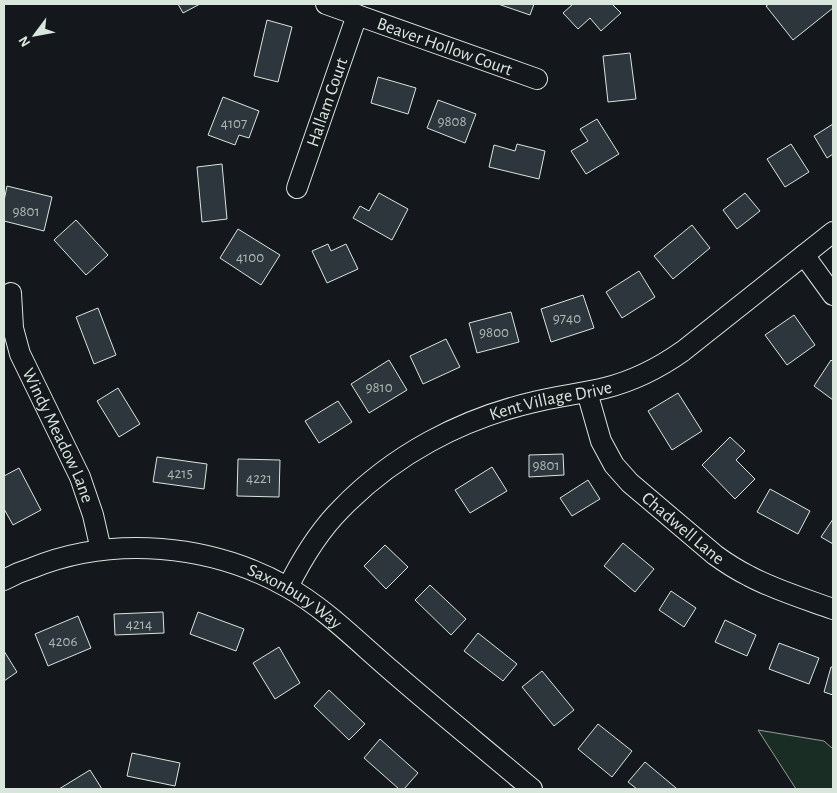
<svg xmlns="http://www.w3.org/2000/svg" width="837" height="793" viewBox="0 0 837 793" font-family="'Alegreya Sans',sans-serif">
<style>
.green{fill:#1a2d24;stroke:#939e99}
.building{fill:#2c363c;stroke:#d8e6dc}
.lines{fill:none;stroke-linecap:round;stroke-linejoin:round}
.minor-casing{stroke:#d8e6dc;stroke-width:22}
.minor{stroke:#14181c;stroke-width:20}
.labels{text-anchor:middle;stroke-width:4;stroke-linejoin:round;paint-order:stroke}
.number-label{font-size:15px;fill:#adbab4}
.street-label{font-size:18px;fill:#d8e6dc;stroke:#14181c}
</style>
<rect width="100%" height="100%" fill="#14181c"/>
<path class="green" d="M758,730L824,741L833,749V789H796Z"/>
<path class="building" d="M178,4H200L183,13Z
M498,4H534L530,15Z
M573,4H612L621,13L601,31L590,18L578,29L563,13Z
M769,4H833V8L793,40L766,6Z
M267,20L292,27L278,82L254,76Z
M630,53L636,99L608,102L603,56Z
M378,77L416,88L408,114L371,103Z
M223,97L259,111L249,138L239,135L235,145L208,135Z
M438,100L476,114L465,143L427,128Z
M597,119L619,154L586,174L571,151L588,141L580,129Z
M833,124V154L827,158L814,136Z
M517,144L545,151L539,179L489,167L494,145L515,151Z
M791,144L809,172L785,187L767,159Z
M222,164L227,219L202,222L197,167Z
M7,186L52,197L44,231L4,221V201Z
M379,193L408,209L392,240L353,218L360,206L369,211Z
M745,193L760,211L737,229L723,210Z
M76,220L108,255L86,275L54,240Z
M692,225L710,248L673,279L654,256Z
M238,229L280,255L261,285L220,258Z
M328,244L331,251L346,244L358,269L327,283L312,251Z
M639,271L655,297L622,318L606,292Z
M583,295L594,328L551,342L541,309Z
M98,308L116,355L94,364L76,317Z
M511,312L519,342L477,353L469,323Z
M794,315L815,345L787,365L765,335Z
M446,339L460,367L423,384L410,356Z
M389,360L407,390L369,413L351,384Z
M831,360L833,362V400L814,386Z
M118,388L140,424L119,437L97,401Z
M678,393L702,431L672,450L648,411Z
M338,401L352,422L319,443L305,421Z
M730,437L745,451L736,460L755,479L735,499L702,465Z
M563,454L564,475L529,477V455Z
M157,457L207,464L204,489L153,482Z
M238,459L280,460L279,497L237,496Z
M492,467L507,491L470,513L455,490Z
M19,468L41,510L13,525L4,509V476Z
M588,480L600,499L572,516L560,498Z
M770,489L810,511L798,534L757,512Z
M833,519V544L821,537Z
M623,543L654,569L635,592L604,566Z
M385,545L408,567L386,589L364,566Z
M430,585L466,619L451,635L415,600Z
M671,591L696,608L684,627L659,610Z
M163,612L164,633L115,635L114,614Z
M198,612L244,629L236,651L190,634Z
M78,616L91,648L48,666L35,634Z
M725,620L756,635L747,656L715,642Z
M478,633L517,664L503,681L464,651Z
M779,643L819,658L809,684L769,669Z
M279,647L300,683L275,699L253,663Z
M4,651L17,672L4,681Z
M831,667H833V695L824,692Z
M542,671L574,710L554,726L522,687Z
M329,690L365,724L349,740L314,706Z
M598,724L632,751L612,777L578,749Z
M380,739L418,773L404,789H399L364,758Z
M132,753L180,763L175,786L127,776Z
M645,762L676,788V789H637L628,782Z
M90,770L102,789H59Z"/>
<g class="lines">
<defs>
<g id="minor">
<path id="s1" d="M326,4L537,79"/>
<path id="s2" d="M297,188L357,15"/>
<path d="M804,255L833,295"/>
<path id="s3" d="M11,293L13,328L20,354L80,477L93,515L101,550"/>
<path id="s4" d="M587,392L601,441L614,465L630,483L715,555C726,563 737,570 749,576C775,590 805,599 833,609"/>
<path id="s5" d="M4,580C13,575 22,571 32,568C113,535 211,544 287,587C325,608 360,644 393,672C439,712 486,750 532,789"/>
<path id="s6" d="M288,587C302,559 319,531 341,509C393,455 461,419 534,402C557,396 581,394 605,388C633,381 659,368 683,351L833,232"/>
</g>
</defs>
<use href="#minor" class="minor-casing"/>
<use href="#minor" class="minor"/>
</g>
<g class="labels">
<g class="number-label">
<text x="452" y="126">9808</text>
<text x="234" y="128">4107</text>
<text x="26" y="216">9801</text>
<text x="250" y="262">4100</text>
<text x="567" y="323">9740</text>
<text x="494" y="337">9800</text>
<text x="379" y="392">9810</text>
<text x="546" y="470">9801</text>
<text x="180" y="478">4215</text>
<text x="259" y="483">4221</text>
<text x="139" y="629">4214</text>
<text x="63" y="646">4206</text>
</g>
<g class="street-label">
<text dy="6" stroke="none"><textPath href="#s1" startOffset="126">Beaver Hollow Court</textPath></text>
<text dy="6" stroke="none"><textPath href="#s2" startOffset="91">Hallam Court</textPath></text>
<text dy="6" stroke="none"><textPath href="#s6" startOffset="335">Kent Village Drive</textPath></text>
<text dy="6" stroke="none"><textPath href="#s3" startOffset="152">Windy Meadow Lane</textPath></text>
<text dy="6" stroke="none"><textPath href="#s4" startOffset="172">Chadwell Lane</textPath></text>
<text dy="6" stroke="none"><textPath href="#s5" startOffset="306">Saxonbury Way</textPath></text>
</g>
</g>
<rect width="837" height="793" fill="none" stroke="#d8e6dc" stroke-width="10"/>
<g transform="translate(35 35) rotate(238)" stroke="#14181c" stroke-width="4" paint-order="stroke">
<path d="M0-4L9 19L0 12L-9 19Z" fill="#d8e6dc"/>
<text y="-8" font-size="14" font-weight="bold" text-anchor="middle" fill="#d8e6dc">N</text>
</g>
</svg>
